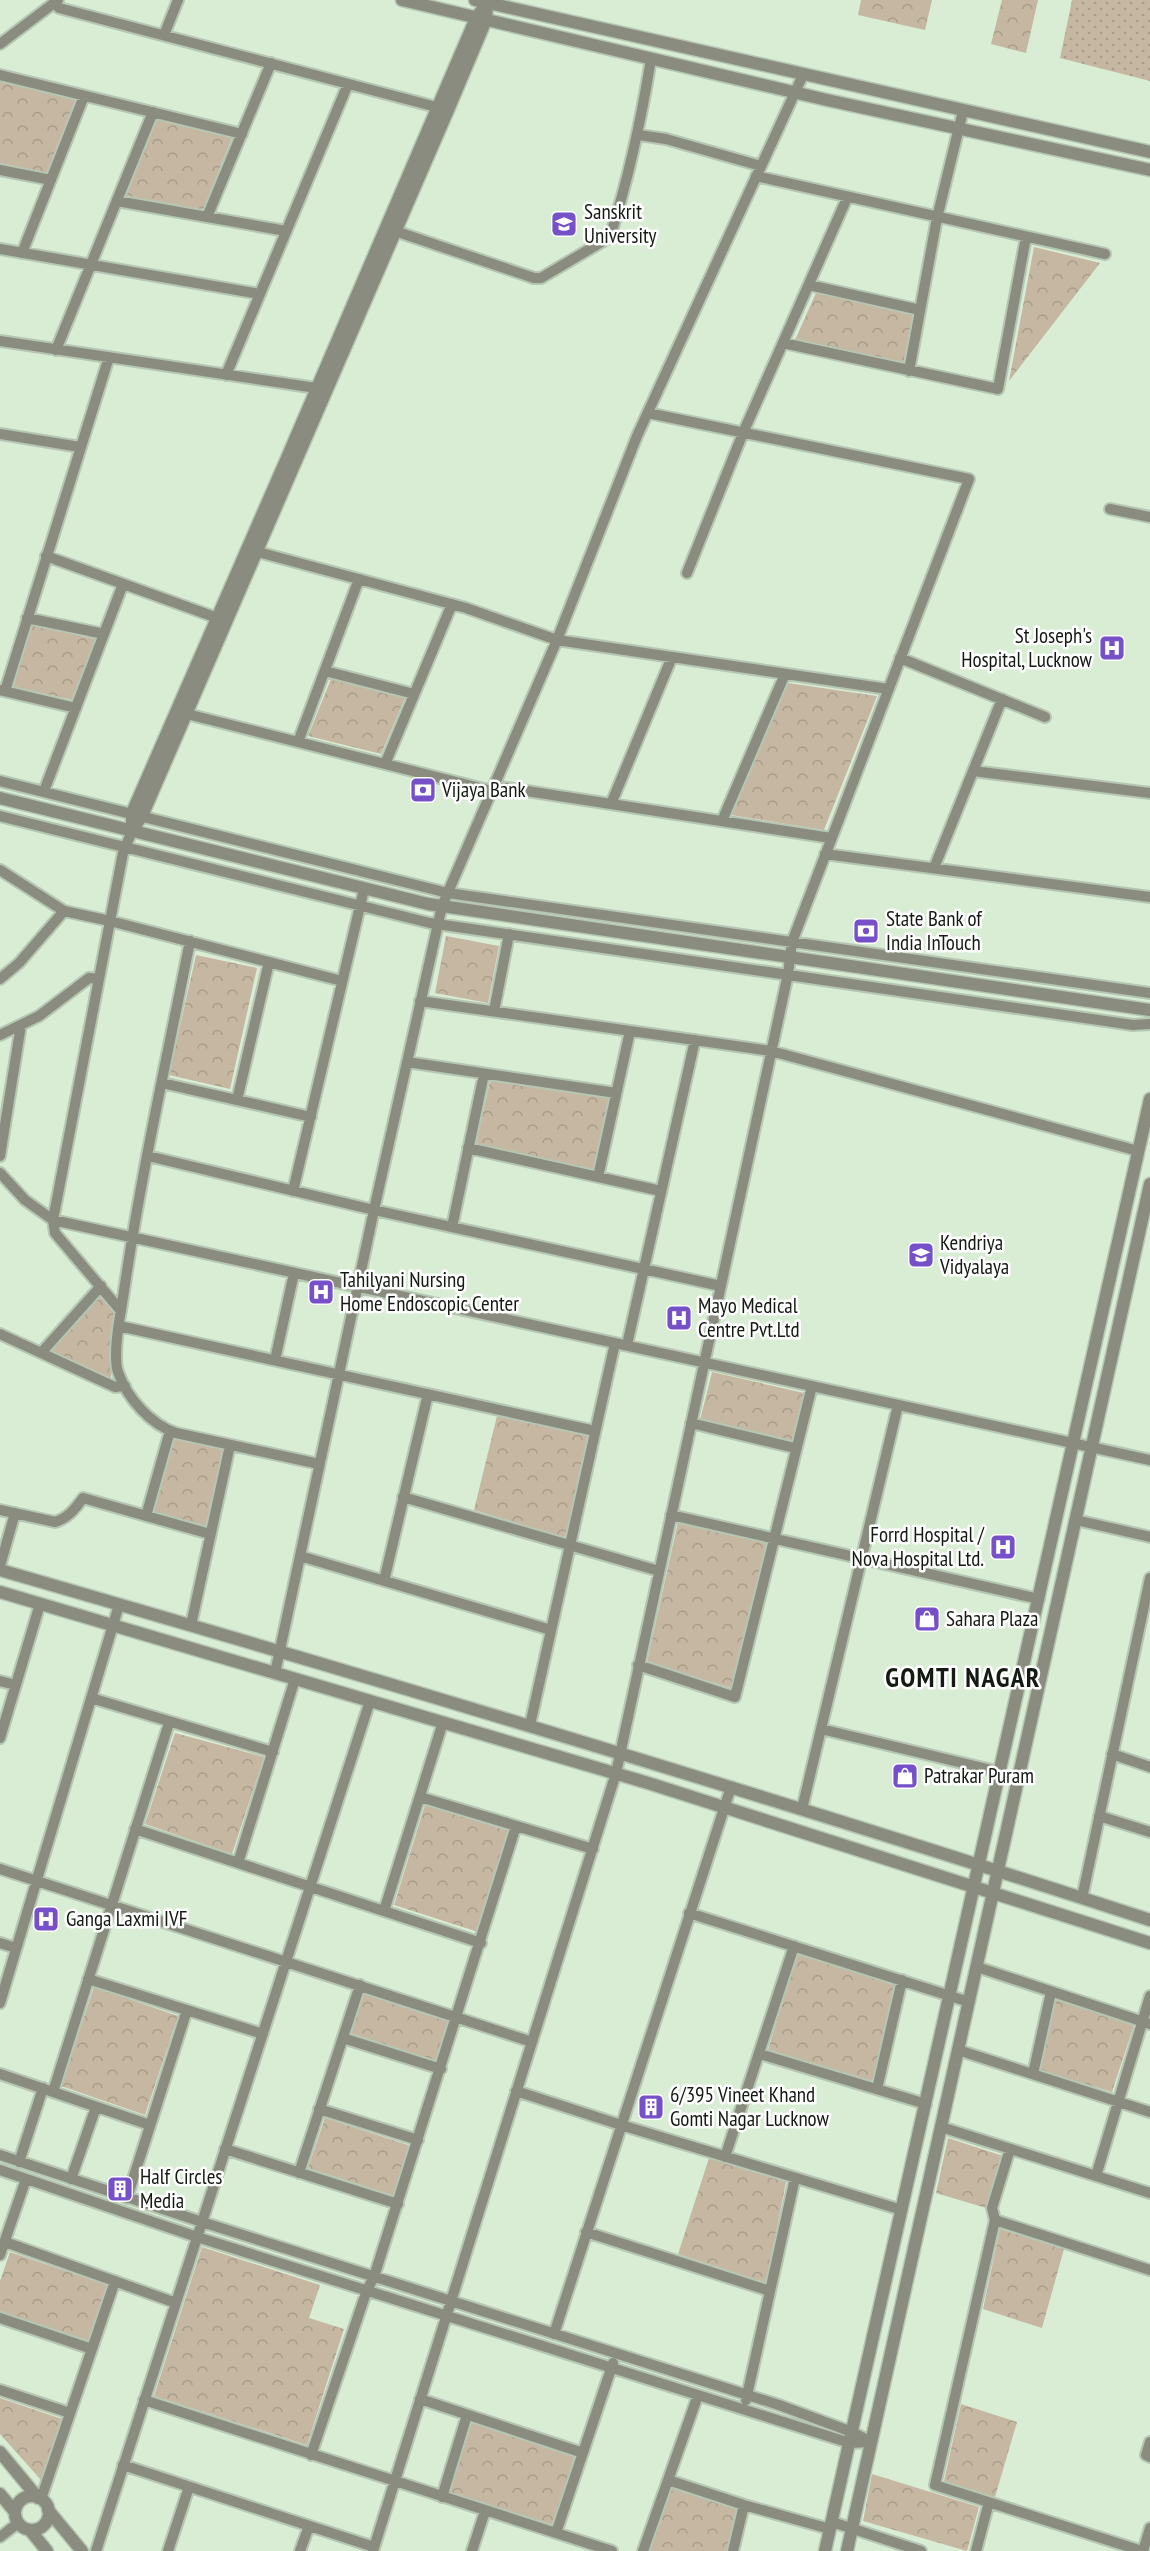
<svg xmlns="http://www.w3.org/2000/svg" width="1150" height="2551" viewBox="0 0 1150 2551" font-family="'PT Sans Narrow',sans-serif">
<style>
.grass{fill:url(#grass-dots)}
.park{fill:url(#park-crowns)}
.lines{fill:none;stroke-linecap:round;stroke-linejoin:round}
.minor-casing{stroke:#b5c7b2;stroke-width:14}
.tertiary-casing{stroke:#b5c7b2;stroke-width:15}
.minor{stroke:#8b8c80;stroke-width:10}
.tertiary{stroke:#8b8c80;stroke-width:12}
.labels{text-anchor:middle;stroke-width:5;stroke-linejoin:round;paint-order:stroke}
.poi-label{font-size:21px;fill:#131a12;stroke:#fff;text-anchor:start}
.district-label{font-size:27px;font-weight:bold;letter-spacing:1.5px;fill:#131a12;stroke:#fff}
</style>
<defs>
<pattern id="grass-dots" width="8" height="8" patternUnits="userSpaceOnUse" patternTransform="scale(1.5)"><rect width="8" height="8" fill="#c5b7a1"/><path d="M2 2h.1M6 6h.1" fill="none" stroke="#a89d8a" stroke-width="1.8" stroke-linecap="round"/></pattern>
<pattern id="park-crowns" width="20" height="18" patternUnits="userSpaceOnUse" patternTransform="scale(1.5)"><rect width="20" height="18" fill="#c5b7a1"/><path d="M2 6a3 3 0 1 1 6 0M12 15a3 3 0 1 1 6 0" fill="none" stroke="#a89d8a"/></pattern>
</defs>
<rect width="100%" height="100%" fill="#d9edd5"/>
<path class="grass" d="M1072,0H1150V81L1060,58Z"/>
<path class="park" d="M861,0H932L925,30L858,15Z
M1002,0H1038L1026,53L991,44Z
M0,81L77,100L48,173L0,163Z
M156,119L232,138L203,210L126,196Z
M1034,247L1100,263L1009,381Z
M816,293L913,314L903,365L795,340Z
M31,624L98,640L74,700L12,687Z
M331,679L405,698L381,754L308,736Z
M788,683L877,696L824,830L731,815Z
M446,936L499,946L488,1003L435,993Z
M196,955L257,968L230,1089L169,1075Z
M490,1081L611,1098L597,1170L476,1144Z
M100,1293L115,1311L111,1342V1378L49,1351Z
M712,1372L804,1393L792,1446L699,1424Z
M497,1416L590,1436L566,1538L474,1510Z
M173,1438L223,1450L205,1529L152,1512Z
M678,1522L767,1543L731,1688L647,1662Z
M175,1733L264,1757L232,1854L145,1824Z
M425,1805L509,1831L478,1932L394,1905Z
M797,1953L895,1985L872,2082L768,2050Z
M94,1987L178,2016L145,2115L61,2086Z
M364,1992L451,2020L437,2062L350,2033Z
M1054,1998L1134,2025L1112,2092L1039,2070Z
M325,2118L411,2146L395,2196L308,2168Z
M948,2138L1003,2156L986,2208L936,2193Z
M709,2158L786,2182L766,2283L678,2254Z
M1000,2229L1064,2249L1042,2328L983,2309Z
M202,2247L320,2285L309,2318L344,2329L307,2445L154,2396Z
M10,2252L107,2285L88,2341L0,2311V2281Z
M0,2398L62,2419L41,2480L0,2434Z
M961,2404L1017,2422L995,2497L944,2481Z
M471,2422L575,2455L553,2525L448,2492Z
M872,2474L979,2507L967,2551L863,2521Z
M670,2487L738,2509L728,2551H649Z"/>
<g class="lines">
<defs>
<path id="minor" d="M55,2L59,8L444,109
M164,35L178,0
M0,44L58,0
M0,75L242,134
M639,135L666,139L761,166
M0,170L51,180
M756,176L1105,254
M117,201L286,231
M207,217L271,63
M395,231L534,278H541L610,237C629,177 641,121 651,59
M0,249L260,294
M22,253L84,96
M809,285L920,310
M0,341L323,389
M783,343L998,389L1026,237
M56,350L153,112
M909,371L937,218L963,111
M226,375L348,84
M0,434L80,447
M1110,509L1150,517
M258,552L466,608L557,640L888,689
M46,556L223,620
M687,573L743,433L847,198
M27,618L104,634
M900,658L1045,717
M325,671L414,694
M0,690L76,708
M5,691L109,357
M187,714L492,791
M298,742L359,579
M385,764L452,604
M973,771L1150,793
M0,781L448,893L1150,993
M494,786L831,838
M44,791L123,584
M611,804L672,657
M0,816L430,923L1133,1025L1150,1024
M722,821L785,674
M825,854L1150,897
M934,868L1002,699
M0,870L64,911L110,921L342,981
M190,941C167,1058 141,1174 124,1291C121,1311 112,1354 118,1372C127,1398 150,1424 176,1433L319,1464
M0,979L19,963L64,911
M420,1001L771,1051L1138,1151
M494,1011L509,934
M0,1035L39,1016L89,978L99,979
M407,1062L616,1093
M162,1083L311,1117
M237,1100L269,962
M468,1148L661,1191
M0,1156L21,1025
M148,1156L374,1210L721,1286
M0,1173L25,1200L53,1220L1150,1460
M598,1177L630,1031
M293,1191L364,889
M452,1227L484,1074
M121,1311L55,1233L53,1220L123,853L132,831
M119,1326L595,1431
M0,1334L115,1387L125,1386
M627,1345L695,1040
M41,1353L101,1286
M275,1360L294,1273
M691,1423L795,1448
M403,1497L659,1571
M0,1510L55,1522C68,1518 75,1509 83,1498L210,1534
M671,1515L1039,1599
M146,1516L170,1431
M1076,1520L1150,1537
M300,1556L551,1630
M0,1566L15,1513
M384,1581L428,1394
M191,1625L230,1445
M638,1665L735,1697L812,1386
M275,1673L374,1210L442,906L557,640L637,436L803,75
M0,1681L16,1685
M91,1698L273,1752
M530,1725L615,1343
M821,1729L1000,1772
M0,1738L40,1604
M1112,1754L1150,1767
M420,1797L593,1849
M802,1809L898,1405
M1099,1816L1150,1832
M135,1829L481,1943
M238,1863L295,1679
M0,1869L532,2042
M1082,1898L1150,1578
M384,1911L443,1722
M689,1913L969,2002
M0,1943L16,1948
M977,1967L1150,2024
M88,1979L263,2034
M0,2003L119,1605
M343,2038L441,2069
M958,2050L1150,2112
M760,2054L926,2104
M0,2074L150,2125
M1033,2074L1051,1992
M877,2089L902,1980
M516,2091L621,2125L902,2210
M53,2092L169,1723
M319,2109L418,2140
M941,2127L1150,2193
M225,2149L398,2204
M1010,2149L992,2208L995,2220L935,2485L1142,2551
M0,2155L202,2222L779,2405L852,2432L871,2442
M725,2157L794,1946
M19,2162L43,2088
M0,2170L197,2237L850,2443L870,2442
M299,2173L360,1985
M1096,2176L1150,1996
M71,2179L96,2107
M127,2198L187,2010
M995,2220L1150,2270
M586,2232L770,2291
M5,2242L176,2303
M0,2255L26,2179
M0,2318L92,2349
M554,2334L731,1787
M0,2390L70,2413
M420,2399L583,2453
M144,2400L612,2551
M746,2400L795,2178
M1150,2442L1146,2455L1150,2457
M311,2455L367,2290L374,2277L516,1826
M123,2465L374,2547
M668,2480L744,2505L830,2529
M442,2497L467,2415
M41,2499L115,2281
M832,2522L921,2551
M556,2533L613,2363
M0,2537L18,2523
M96,2551L370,1701
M168,2551L189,2487
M300,2551L309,2526
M373,2551L616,1773L788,974L792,942L969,479L648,413
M472,2551L485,2511
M643,2551L698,2395
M733,2551L744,2505
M976,2551L989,2502
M1143,2551L1150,2528"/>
<path id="tertiary" d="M402,0L827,100L1150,170
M475,0L1150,152
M0,798L428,904L1150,1010
M132,830L142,816L448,110L486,20L487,3
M132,831V813L287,458L476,18L487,3
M0,1570C385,1681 769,1796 1150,1920
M0,1592L648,1783L1150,1943
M0,2452L38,2498
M0,2494L15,2512
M15 2513a17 17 0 1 1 34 0a17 17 0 1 1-34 0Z
M48,2510L82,2551
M30,2530L47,2551
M825,2551L1150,1099
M847,2551L1150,1184"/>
</defs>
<use href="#minor" class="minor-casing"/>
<use href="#tertiary" class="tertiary-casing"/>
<use href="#minor" class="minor"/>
<use href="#tertiary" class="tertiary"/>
</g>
<defs>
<symbol id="school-square" viewBox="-11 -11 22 22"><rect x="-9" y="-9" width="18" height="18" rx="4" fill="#7550c9" stroke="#fff"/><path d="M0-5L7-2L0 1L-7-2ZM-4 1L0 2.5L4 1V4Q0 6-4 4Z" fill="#fff"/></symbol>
<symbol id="hospital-square" viewBox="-11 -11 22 22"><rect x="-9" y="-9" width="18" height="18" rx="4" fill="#7550c9" stroke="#fff"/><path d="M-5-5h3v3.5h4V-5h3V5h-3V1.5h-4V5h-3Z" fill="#fff"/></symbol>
<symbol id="bank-square" viewBox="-11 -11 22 22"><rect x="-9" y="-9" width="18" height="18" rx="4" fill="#7550c9" stroke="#fff"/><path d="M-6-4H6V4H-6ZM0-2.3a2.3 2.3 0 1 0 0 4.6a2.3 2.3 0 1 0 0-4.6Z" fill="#fff"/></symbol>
<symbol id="shop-square" viewBox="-11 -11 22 22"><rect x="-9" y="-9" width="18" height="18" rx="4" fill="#7550c9" stroke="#fff"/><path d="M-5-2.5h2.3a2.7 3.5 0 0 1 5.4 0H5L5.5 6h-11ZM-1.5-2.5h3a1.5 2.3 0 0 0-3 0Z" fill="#fff"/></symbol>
<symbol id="building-square" viewBox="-11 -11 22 22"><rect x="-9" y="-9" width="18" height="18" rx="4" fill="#7550c9" stroke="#fff"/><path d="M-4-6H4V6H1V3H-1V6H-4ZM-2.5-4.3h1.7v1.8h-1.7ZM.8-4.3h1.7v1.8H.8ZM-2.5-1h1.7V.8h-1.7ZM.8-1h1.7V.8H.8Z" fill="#fff"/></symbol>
</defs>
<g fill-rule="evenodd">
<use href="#school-square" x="549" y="209" width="30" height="30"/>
<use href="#hospital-square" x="1097" y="633" width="30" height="30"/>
<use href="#bank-square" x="408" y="775" width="30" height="30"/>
<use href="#bank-square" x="851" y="916" width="30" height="30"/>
<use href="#school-square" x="906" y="1240" width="30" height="30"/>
<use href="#hospital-square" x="306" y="1277" width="30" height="30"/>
<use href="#hospital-square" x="664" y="1303" width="30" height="30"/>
<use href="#hospital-square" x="988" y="1532" width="30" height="30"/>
<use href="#shop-square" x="912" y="1604" width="30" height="30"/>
<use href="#shop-square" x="890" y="1761" width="30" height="30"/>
<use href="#hospital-square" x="31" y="1904" width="30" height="30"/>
<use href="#building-square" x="636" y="2092" width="30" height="30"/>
<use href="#building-square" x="105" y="2174" width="30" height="30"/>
</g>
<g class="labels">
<g class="poi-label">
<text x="584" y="219">Sanskrit<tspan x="584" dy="24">University</tspan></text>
<text x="1092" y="643" text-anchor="end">St Joseph's<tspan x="1092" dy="24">Hospital, Lucknow</tspan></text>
<text x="442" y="797">Vijaya Bank</text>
<text x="886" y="926">State Bank of<tspan x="886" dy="24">India InTouch</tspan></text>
<text x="940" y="1250">Kendriya<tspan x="940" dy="24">Vidyalaya</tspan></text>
<text x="340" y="1287">Tahilyani Nursing<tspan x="340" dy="24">Home Endoscopic Center</tspan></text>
<text x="698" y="1313">Mayo Medical<tspan x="698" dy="24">Centre Pvt.Ltd</tspan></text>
<text x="984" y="1542" text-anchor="end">Forrd Hospital /<tspan x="984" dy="24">Nova Hospital Ltd.</tspan></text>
<text x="946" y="1626">Sahara Plaza</text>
<text x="924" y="1783">Patrakar Puram</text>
<text x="66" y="1926">Ganga Laxmi IVF</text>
<text x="670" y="2102">6/395 Vineet Khand<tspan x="670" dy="24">Gomti Nagar Lucknow</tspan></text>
<text x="140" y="2184">Half Circles<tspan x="140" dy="24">Media</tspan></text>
</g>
<g class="district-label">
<text x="963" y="1687">GOMTI NAGAR</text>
</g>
</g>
</svg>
